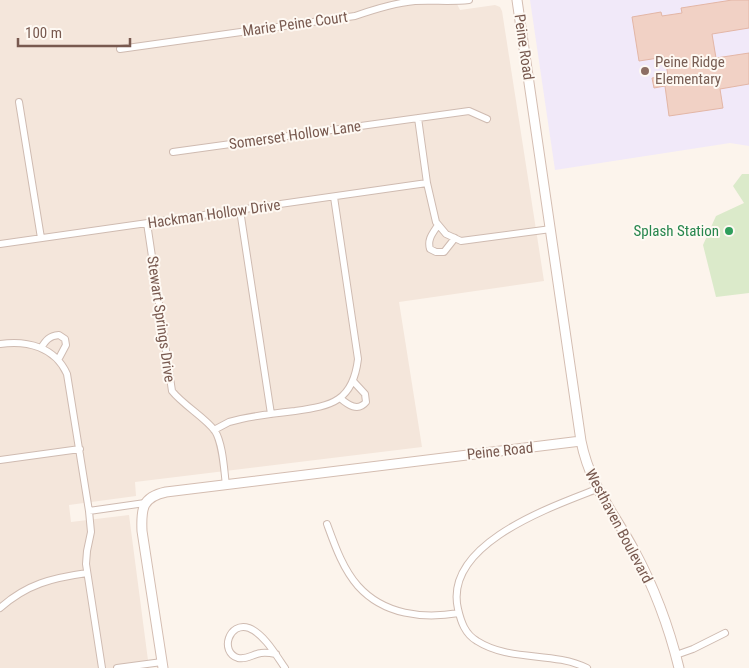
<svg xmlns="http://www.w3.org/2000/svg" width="749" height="668" viewBox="0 0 749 668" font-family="'Roboto Condensed',sans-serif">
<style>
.residential{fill:#f4e6db}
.education{fill:#f1e9f9}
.green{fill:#dbeaca}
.building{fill:#f1d1c5;stroke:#e3b6a6}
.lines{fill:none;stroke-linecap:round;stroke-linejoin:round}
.street-casing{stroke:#cfbbb1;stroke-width:8}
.secondary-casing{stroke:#d4bdb1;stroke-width:11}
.street{stroke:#fff;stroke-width:6}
.secondary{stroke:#fff;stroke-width:9}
.education-dot{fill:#8d6e63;stroke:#fef9f3;stroke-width:2}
.leisure-dot{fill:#2e9e5b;stroke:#fef9f3;stroke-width:2}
.labels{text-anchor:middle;stroke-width:4;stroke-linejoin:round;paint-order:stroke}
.street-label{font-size:15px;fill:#78594f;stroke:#fef9f3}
.education-label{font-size:15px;fill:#785e54;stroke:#fef9f3;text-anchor:start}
.leisure-label{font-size:15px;fill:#27864d;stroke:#fef9f3;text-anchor:end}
</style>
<rect width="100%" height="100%" fill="#fcf4ec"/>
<path class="residential" d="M0,0H455L460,10L495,5L500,7L502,11L544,281L399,302L422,447L135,482L136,496L69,505L71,522L129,515L149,668H0Z"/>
<path class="education" d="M530,0H749V146L730,143L555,170Z"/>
<path class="green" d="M742,174H749V293L716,297L703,245L716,216L744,203L733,186Z"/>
<path class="building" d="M732,0H749V28L712,34L716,58L749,53V84L720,89L723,108L669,116L665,86L654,88L652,78L668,76L665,57L639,61L632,17L661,12L662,16L682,13L681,8Z"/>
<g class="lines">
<defs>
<path id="street" d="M120,49L355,16C375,9 394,3 415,1C433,0 451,2 469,0
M19,102L41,238
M418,118L427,183L436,222L446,234L461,241L551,229
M173,152L469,111L487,119
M240,210L271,414
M147,223L172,391C183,405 206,418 215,431C223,444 224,470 226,485
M438,225C433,233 427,239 430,249L436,252H444L455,238
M0,244L427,183
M0,344C27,340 55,347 67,374L89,511L145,503
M41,348C46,340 49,336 59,335L65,339L66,345L58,360
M340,398C348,405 358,412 366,402L365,394L353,381
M214,430L229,422L241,419C259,415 277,413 295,411C332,406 353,401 358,359L334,197
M0,460L80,449
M89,511L91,532L87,551L86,564L102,668
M327,524C335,546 343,569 358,586C384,615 423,619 459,613
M0,608C27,584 52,578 87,573
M276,654C271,653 266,652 261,653C253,654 247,660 238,658C219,652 229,621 249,628C264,634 276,655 285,668
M676,655L693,649L725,633
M117,668L162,662
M587,668C552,651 510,662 477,641C465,634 461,622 458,609C443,544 551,507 597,489"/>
<path id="secondary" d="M517,0L581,441C590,486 613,511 634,550C654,587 669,627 679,668
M163,668L142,531C141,509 142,497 166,492L581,441"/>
</defs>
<use href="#street" class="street-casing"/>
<use href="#secondary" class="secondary-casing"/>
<use href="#street" class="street"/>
<use href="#secondary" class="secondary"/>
</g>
<circle class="education-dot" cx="645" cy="71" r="5"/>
<circle class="leisure-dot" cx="729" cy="231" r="5"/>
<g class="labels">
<g class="street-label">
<text transform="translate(295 24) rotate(-8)" y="5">Marie Peine Court</text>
<text transform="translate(524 47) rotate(82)" y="5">Peine Road</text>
<text transform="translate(295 135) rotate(-8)" y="5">Somerset Hollow Lane</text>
<text transform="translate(214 214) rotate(-8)" y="5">Hackman Hollow Drive</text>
<text transform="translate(161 319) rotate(82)" y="5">Stewart Springs Drive</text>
<text transform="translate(500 451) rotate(-6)" y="5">Peine Road</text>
<text transform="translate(619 526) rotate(62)" y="5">Westhaven Boulevard</text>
</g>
<g class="education-label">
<text x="655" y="67">Peine Ridge<tspan x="655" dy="17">Elementary</tspan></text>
</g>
<g class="leisure-label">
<text x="719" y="236">Splash Station</text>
</g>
</g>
<path d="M18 38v8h112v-8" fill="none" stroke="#78594f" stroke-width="2.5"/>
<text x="25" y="38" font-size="15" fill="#78594f" stroke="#fef9f3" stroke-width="4" paint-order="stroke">100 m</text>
</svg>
